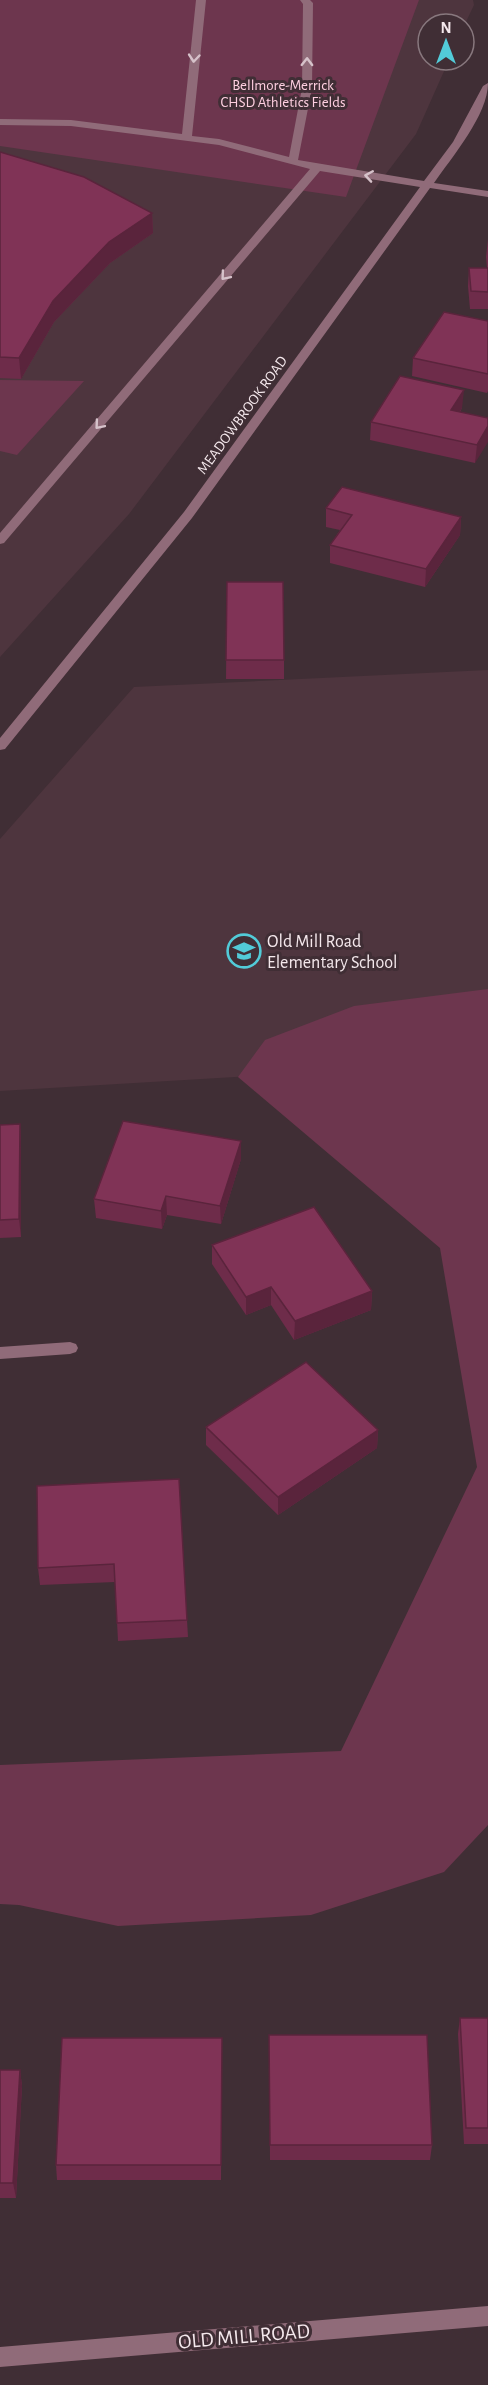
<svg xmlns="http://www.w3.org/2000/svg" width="488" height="2385" viewBox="0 0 488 2385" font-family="'Alegreya Sans',sans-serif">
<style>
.built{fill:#4e353e}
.green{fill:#6d364e}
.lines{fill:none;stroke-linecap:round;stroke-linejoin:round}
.minor{fill:#906b79;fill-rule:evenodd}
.wall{fill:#6e2c4a}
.shaded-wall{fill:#5a243c}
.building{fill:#803356;stroke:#5a243c;stroke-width:1.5}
.oneway{stroke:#d6c2ca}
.labels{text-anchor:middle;stroke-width:6;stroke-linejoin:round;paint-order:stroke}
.far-park-label{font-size:15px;fill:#fecfe0;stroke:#402e35}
.far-street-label{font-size:15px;fill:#f4e8ec;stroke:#402e35}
.poi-label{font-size:18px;fill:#f4e8ec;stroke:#402e35;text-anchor:start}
.near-street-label{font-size:21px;fill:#f4e8ec;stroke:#402e35}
</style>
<rect width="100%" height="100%" fill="#402e35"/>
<path class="built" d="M0,0H473L474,5L464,26V24H428V60H449L416,134L129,514L0,657Z
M488,670V1062L0,1091V839L134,687Z"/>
<path class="green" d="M0,0H419L346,197L0,146Z
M0,380L84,381L17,455L0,451Z
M488,989V1825L444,1872L311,1915L118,1926L19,1905L0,1904V1765L341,1751L477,1467L440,1248L238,1077L265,1040L354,1006Z"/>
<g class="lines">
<path class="minor" d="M196,0H206L192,136L219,139L289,157L302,88L303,4L300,0H310L313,3L312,88L298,160L424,181L453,142L483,86L488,83C488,115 452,157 434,183L488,191V197L430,188L192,518L5,749L0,750V738L184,512L420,187L320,171L4,543L0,544V533L310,169L219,145L71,126L0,125V119L71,120L182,134Z
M70,1342L76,1344L78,1348L76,1352L70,1354L0,1359V1347Z
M488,2306V2326L0,2367V2347Z"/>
</g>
<path class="wall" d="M0,152L152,213L153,233L110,263L54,322L21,379L0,378Z
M488,239V309H470L468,286L469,268H487L486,257Z
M488,321V391L487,393L412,376L413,358Z
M462,408L460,412L488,418L475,463L370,440L371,422Z
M326,508L461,517L460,535L425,587L330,563V545L340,530L326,527Z
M227,582L284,660V679H226Z
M20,1124L21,1143V1237L0,1238V1125Z
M241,1159L221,1224L167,1215L162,1229L96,1218L94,1199Z
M212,1245L372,1291L371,1310L294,1340L271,1305L246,1315L212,1264Z
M206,1427L378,1430L377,1448L278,1515L206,1445Z
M37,1486L187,1620L188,1637L118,1641L115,1582L40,1585L38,1568Z
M460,2018H488V2144H464L458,2034Z
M269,2035L432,2145L430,2160H270Z
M222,2038L221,2180H57L56,2165Z
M0,2070H20L22,2086L16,2198H0Z"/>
<path class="shaded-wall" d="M152,213L153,233L110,263L54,322L21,379L19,358L53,301L109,242Z
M464,390L462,408L449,428L451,410Z
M488,426V442L475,463L477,445Z
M461,517L460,535L425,587L426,569Z
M20,1124L21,1143V1237L19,1219Z
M241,1141V1159L221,1224L220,1206Z
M166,1196L167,1215L162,1229L161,1211Z
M271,1287V1305L246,1315V1297Z
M372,1291L371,1310L294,1340L295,1321Z
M378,1430L377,1448L278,1515V1497Z
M20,2070L22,2086L16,2198L13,2183Z"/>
<path class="building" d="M0,152L84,177L152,213L109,242L53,301L19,358L0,357Z
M469,268H488V292L471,291Z
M444,312L488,321V374L413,358Z
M400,376L464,390L451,410L488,418V426L477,445L371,422Z
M342,487L461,517L426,569L330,545L352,515L326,508Z
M227,582H283L284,660H226Z
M123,1121L241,1141L220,1206L166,1196L161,1211L94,1199Z
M20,1124L19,1219L0,1220V1125Z
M314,1207L372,1291L295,1321L271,1287L246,1297L212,1245Z
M306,1362L378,1430L278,1497L206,1427Z
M179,1479L187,1620L117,1623L114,1564L38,1568L37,1486Z
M460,2018H488V2128H466Z
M269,2035H427L432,2145H270Z
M62,2038H222L221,2165H56Z
M0,2070H20L13,2183H0Z"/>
<defs><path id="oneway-chevron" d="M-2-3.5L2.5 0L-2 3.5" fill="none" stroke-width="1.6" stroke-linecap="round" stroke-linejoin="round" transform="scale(1.5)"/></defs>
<g class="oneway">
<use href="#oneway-chevron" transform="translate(194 58) rotate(95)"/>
<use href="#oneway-chevron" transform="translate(307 62) rotate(-89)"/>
<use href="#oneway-chevron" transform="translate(369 176) rotate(-171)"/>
<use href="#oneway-chevron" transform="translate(225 276) rotate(130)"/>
<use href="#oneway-chevron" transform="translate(99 425) rotate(130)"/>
</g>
<defs>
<symbol id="school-ring" viewBox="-11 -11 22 22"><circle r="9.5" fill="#402e35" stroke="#52cbd8" stroke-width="1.5"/><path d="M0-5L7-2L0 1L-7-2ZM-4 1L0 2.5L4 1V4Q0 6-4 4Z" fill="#52cbd8"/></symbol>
</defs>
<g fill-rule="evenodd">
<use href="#school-ring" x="225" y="932" width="38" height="38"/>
</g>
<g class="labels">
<g class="far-park-label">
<text x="283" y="90">Bellmore-Merrick<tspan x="283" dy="17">CHSD Athletics Fields</tspan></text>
</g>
<g class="far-street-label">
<text transform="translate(242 415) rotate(-54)" y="5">MEADOWBROOK ROAD</text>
</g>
<g class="poi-label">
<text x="267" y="947">Old Mill Road<tspan x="267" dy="21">Elementary School</tspan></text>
</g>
<g class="near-street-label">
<text transform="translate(244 2336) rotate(-5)" y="7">OLD MILL ROAD</text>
</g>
</g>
<g transform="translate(446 42)"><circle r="28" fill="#402e35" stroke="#88787e" stroke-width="1.5"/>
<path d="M0-4.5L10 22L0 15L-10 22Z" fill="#52cbd8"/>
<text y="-9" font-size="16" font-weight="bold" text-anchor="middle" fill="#f4e8ec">N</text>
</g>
</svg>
